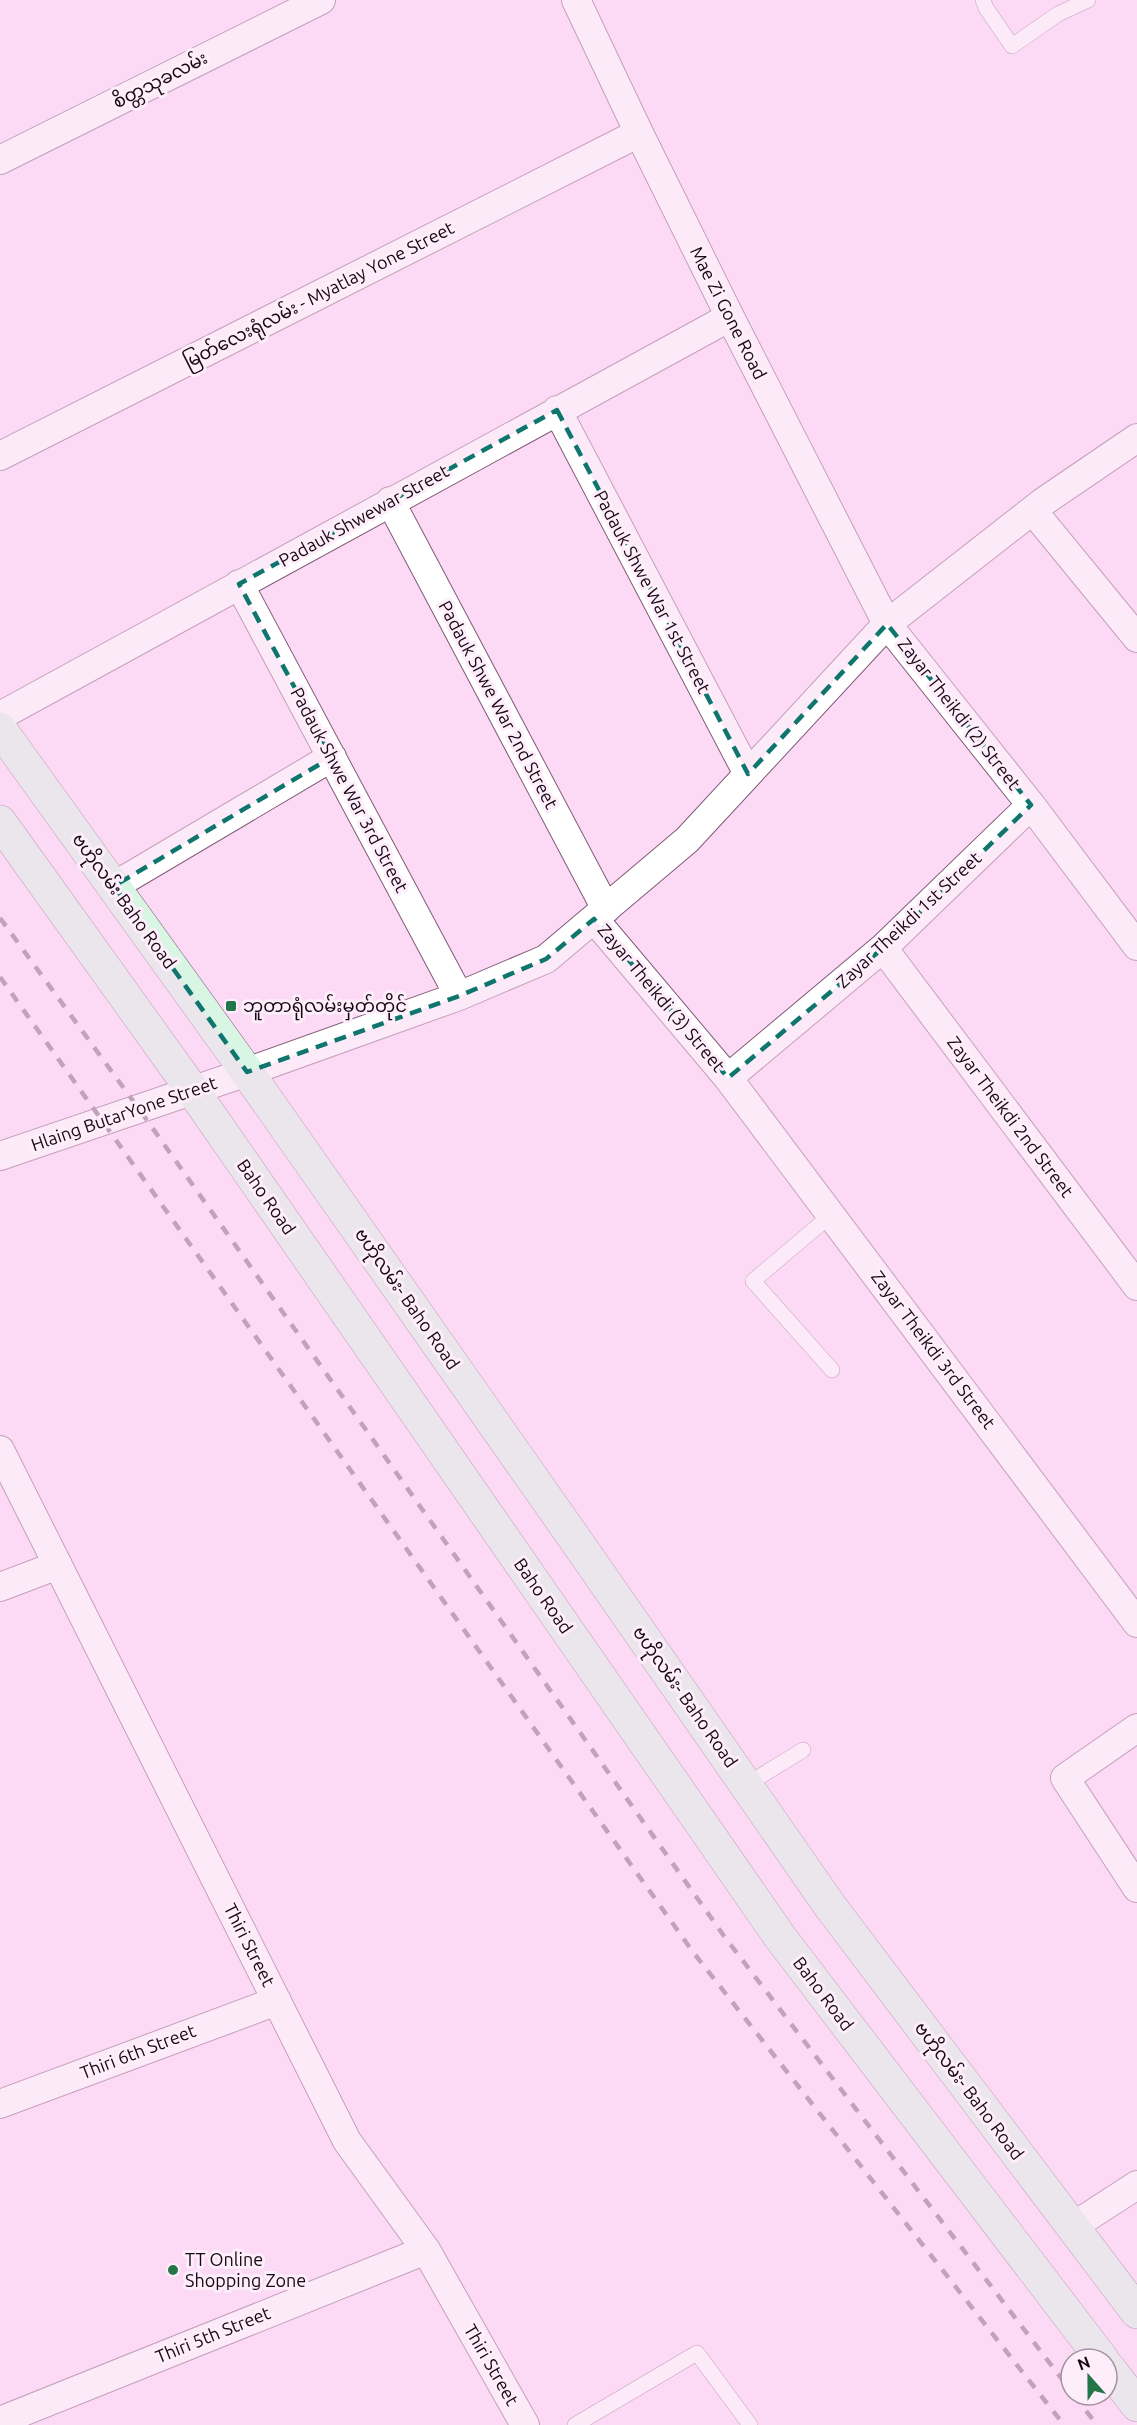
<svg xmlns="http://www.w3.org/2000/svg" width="1137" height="2425" viewBox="0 0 1137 2425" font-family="Ubuntu,'Noto Sans Myanmar',sans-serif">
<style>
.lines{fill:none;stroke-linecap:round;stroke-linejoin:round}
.service-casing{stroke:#815b78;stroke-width:16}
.minor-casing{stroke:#815b78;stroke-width:30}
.secondary-casing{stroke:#815b78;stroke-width:34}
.service{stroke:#fff;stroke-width:15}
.minor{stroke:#fff;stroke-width:28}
.secondary{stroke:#d8f6e3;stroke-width:33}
.rail{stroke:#786273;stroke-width:4.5;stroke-dasharray:10 10;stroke-linecap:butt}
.marked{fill:none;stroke:#0f766e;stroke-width:4.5;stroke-dasharray:12 8;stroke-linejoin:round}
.poi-dot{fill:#237648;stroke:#feedfa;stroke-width:2}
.labels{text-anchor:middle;stroke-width:6;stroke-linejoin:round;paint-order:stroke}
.street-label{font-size:18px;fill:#170914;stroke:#feedfa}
.poi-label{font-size:18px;fill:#170914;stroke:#feedfa;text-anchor:start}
</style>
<rect width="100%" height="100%" fill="#fcd9f4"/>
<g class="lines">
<defs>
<path id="service" d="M983,0L986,8L1012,46L1058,14L1088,0
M831,1215L753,1281L832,1370
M746,1785L803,1750
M575,2425L697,2353L750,2425"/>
<path id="minor" d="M576,0L639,133L730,317L887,624L1031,805L1137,946
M0,160L321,0
M557,410L748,774
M0,456L639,133
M390,501L606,909
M1033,511L1137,638
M239,584L459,996
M0,716L730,317
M114,886L332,757
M594,919L728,1078L1137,1623
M883,948L1137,1286
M728,1078L883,948L1031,805
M0,1156L247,1072L459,996L546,959L687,840L887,624L1043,502L1137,438
M0,1450L347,2141L426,2250L525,2425
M0,1587L58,1565
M1137,1728L1065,1778L1137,1888
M0,2104L277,2001
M1072,2227L1137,2185
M0,2421L426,2250"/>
<path id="secondary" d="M0,729L247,1072L577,1542L830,1906L1137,2312
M0,822L193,1091L780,1937L1102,2359
M1107,2366L1137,2405"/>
</defs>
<use href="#service" class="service-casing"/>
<use href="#minor" class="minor-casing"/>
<use href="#secondary" class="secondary-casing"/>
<use href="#service" class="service"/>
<use href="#minor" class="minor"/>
<use href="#secondary" class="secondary"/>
<path class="rail" d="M0,918L139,1109L724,1936L1071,2391
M0,977L693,1952L1064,2425
M1074,2395L1097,2425"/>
</g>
<path d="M0 0H1137V2425H0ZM557,410L748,774L887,624L1031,805L883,948L728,1078L594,919L546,959L459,996L247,1072L114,886L332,757L239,584Z" fill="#fcd9f4" fill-opacity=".55" fill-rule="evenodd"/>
<path class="marked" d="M557,410L748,774L887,624L1031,805L883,948L728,1078L594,919L546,959L459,996L247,1072L114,886L332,757L239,584Z"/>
<g class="poi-dot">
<rect x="225" y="1000" width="12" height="12" rx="3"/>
<circle cx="173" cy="2270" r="6"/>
</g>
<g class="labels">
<g class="street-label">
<text transform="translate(160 80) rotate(-27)" y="6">စိတ္တသုခလမ်း</text>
<text transform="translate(319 295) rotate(-27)" y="6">မြတ်လေးရုံလမ်း - Myatlay Yone Street</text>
<text transform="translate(728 313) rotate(63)" y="6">Mae Zi Gone Road</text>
<text transform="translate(364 516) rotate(-29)" y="6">Padauk Shwewar Street</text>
<text transform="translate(652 592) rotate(62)" y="6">Padauk Shwe War 1st Street</text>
<text transform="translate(498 705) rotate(62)" y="6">Padauk Shwe War 2nd Street</text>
<text transform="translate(959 714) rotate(52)" y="6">Zayar Theikdi (2) Street</text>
<text transform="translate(349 790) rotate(62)" y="6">Padauk Shwe War 3rd Street</text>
<text transform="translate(124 901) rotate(54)" y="6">ဗဟိုလမ်း Baho Road</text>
<text transform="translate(909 920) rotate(-43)" y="6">Zayar Theikdi 1st Street</text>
<text transform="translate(661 998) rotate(50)" y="6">Zayar Theikdi (3) Street</text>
<text transform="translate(124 1114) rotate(-19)" y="6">Hlaing ButarYone Street</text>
<text transform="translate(1010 1117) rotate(53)" y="6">Zayar Theikdi 2nd Street</text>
<text transform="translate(266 1197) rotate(55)" y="6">Baho Road</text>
<text transform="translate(407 1299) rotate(55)" y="6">ဗဟိုလမ်း- Baho Road</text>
<text transform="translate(933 1350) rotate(53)" y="6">Zayar Theikdi 3rd Street</text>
<text transform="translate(543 1596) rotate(55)" y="6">Baho Road</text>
<text transform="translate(685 1697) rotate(55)" y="6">ဗဟိုလမ်း- Baho Road</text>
<text transform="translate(249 1945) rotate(63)" y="6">Thiri Street</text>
<text transform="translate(823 1994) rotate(53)" y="6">Baho Road</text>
<text transform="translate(138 2052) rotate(-21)" y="6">Thiri 6th Street</text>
<text transform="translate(969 2091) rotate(53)" y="6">ဗဟိုလမ်း- Baho Road</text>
<text transform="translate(213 2335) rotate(-22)" y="6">Thiri 5th Street</text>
<text transform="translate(491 2365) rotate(60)" y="6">Thiri Street</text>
</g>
<g class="poi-label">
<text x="243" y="1012">ဘူတာရုံလမ်းမှတ်တိုင်</text>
<text x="185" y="2266">TT Online<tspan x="185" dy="21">Shopping Zone</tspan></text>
</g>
</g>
<g transform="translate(1089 2377) rotate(339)"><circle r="28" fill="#feedfa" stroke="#a2929e" stroke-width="1.5"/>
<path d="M0-4.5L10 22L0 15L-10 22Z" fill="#237648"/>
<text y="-9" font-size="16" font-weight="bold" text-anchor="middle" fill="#170914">N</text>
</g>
</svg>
